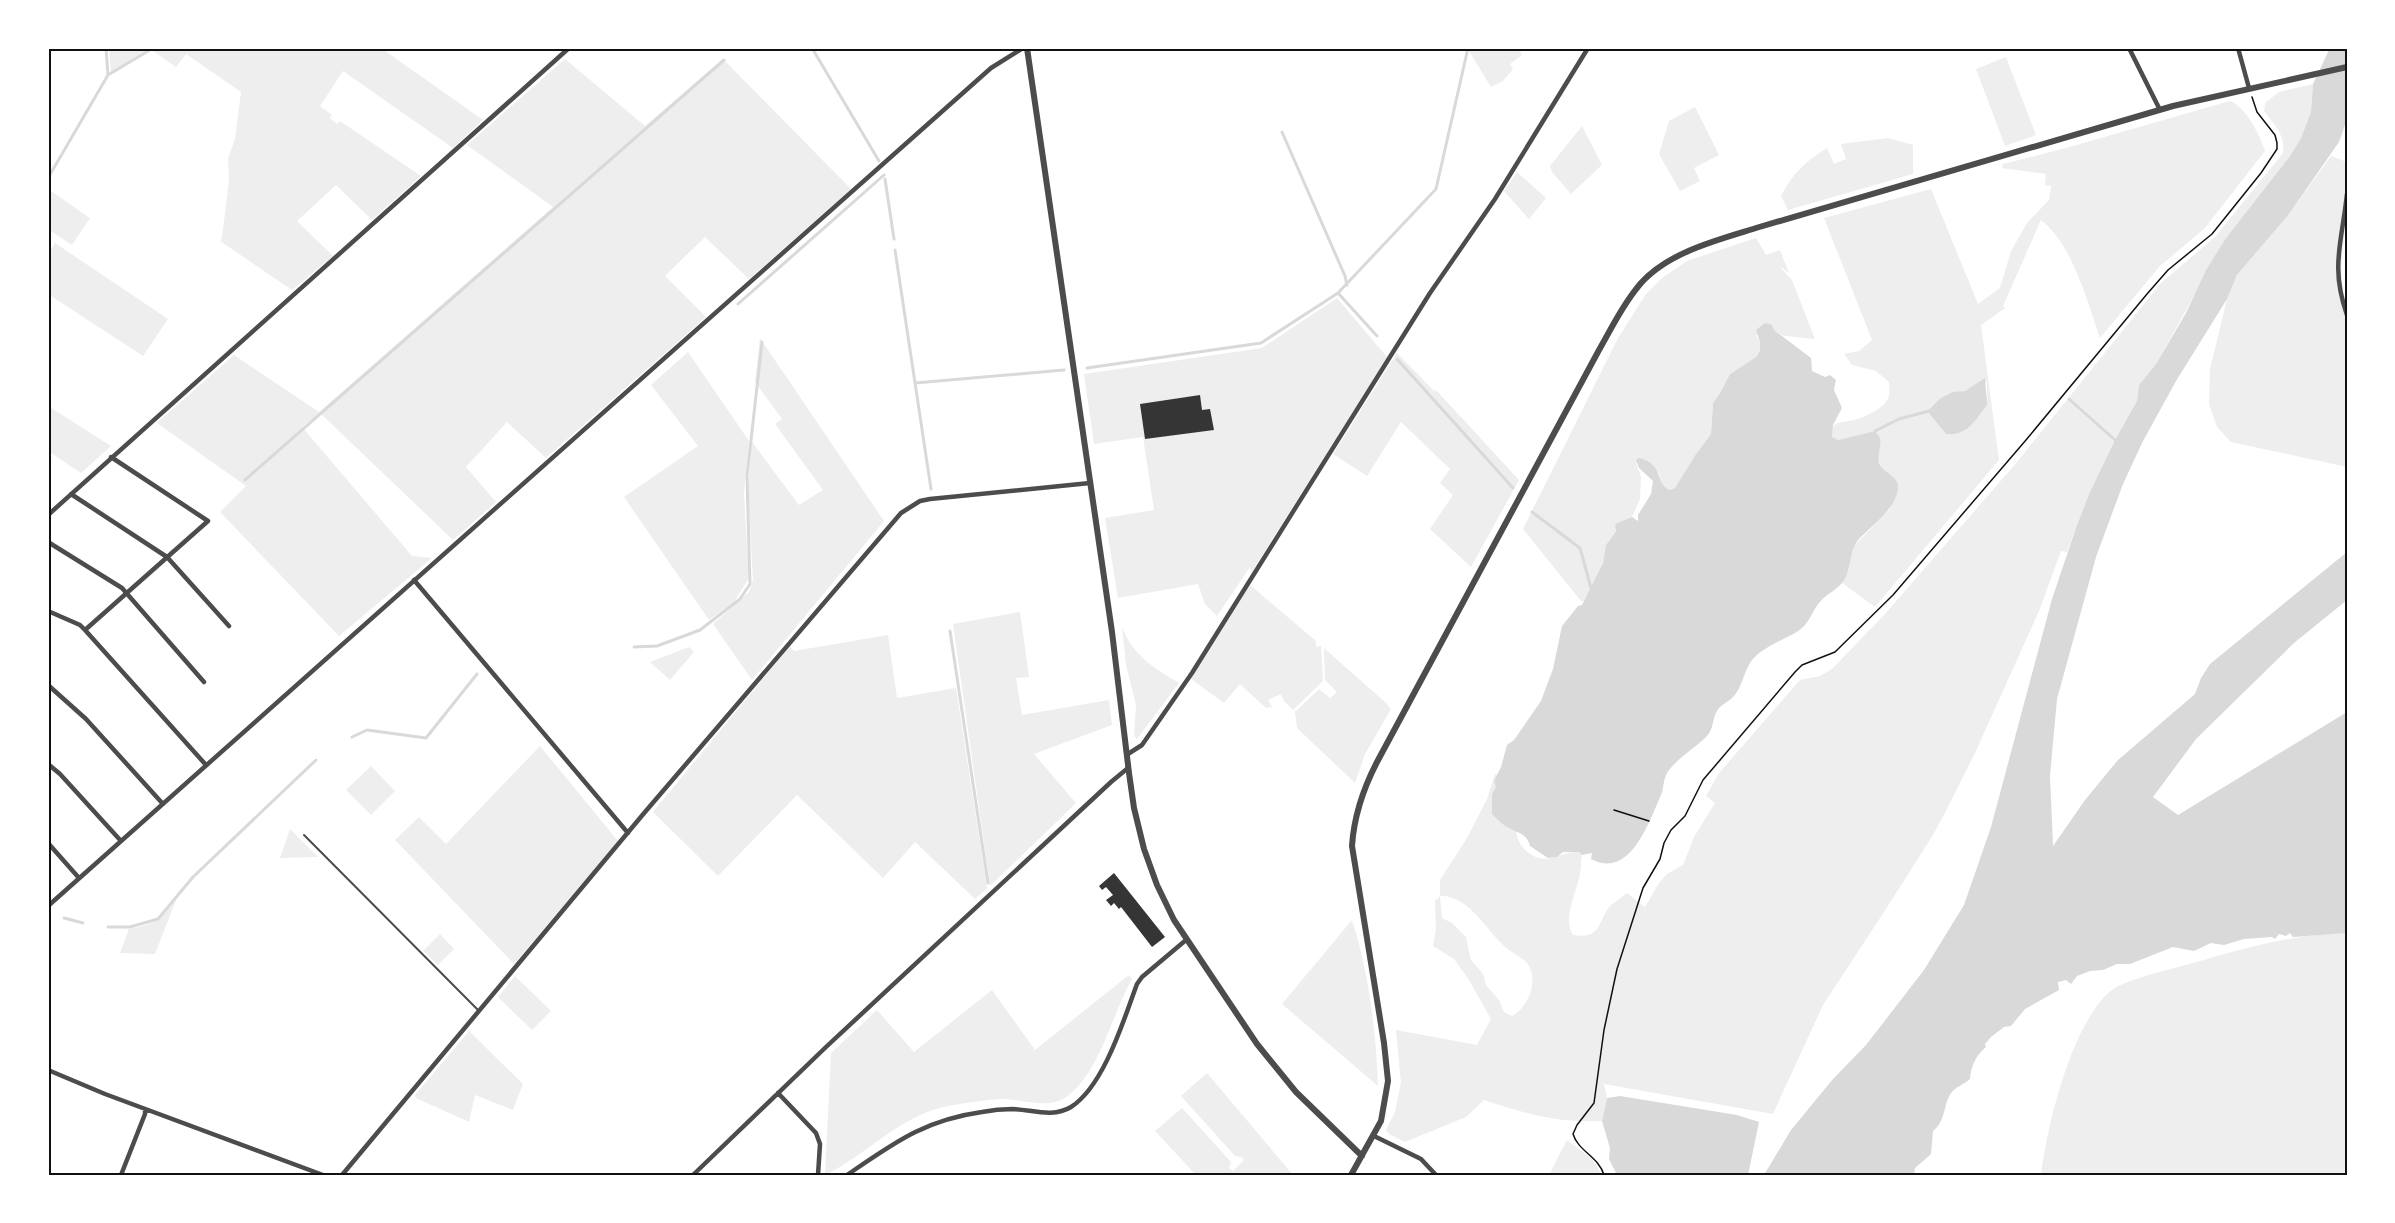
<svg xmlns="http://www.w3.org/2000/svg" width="2395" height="1223" viewBox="0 0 2395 1223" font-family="'Work Sans',sans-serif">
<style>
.green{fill:#eee;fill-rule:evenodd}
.water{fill:#d9d9d9}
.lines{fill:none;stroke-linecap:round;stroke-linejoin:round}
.stream{stroke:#d9d9d9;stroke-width:3}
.building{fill:#353535}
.path{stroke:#111;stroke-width:1.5}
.service{stroke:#4c4c4c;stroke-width:2}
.minor{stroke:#4c4c4c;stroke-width:4.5}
.tertiary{stroke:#4c4c4c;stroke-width:6}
.neatline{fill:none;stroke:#111;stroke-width:2}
</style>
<rect width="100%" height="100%" fill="#fff"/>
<path class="green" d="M109,48H149L111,72Z
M159,48H381L483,120L453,148L343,71L320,106L332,115L330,118L337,124L340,121L421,176L372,220L336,185L297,221L333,256L292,290L220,241L222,238L229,180L228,158L235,139L241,92L186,54L176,67L153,51Z
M1470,48H1524L1520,52L1522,55L1510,64L1513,69L1503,81L1491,87L1469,51Z
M2006,57L2036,135L2005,146L1976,69Z
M565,59L645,126L723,59L851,189L749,279L705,237L665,276L706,317L546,458L507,422L466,467L496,502L453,540L320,413L302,427L412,556L432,558L339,636L220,512L246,486L157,423L234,355L319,412L553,207L467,145Z
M2313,84L2311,112L2301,138L2290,156L2226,238L2156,364L2139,385L2137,401L2115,440L2089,494L2067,552L2061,551L2039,611L1975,753L1950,803L1933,835L1884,912L1823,1005L1773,1114L1604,1084L1607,1098L1602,1121C1558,1123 1526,1114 1484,1100L1466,1117L1405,1142L1389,1134L1386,1130L1395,1112L1401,1083L1396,1030L1477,1045L1491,1019L1469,980L1454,959L1433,946L1436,929L1435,901L1440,896V880L1467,838L1487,799L1495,774L1498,775L1494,781L1496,787L1492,814L1510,829L1516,831C1518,849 1536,864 1555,857C1566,854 1566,852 1579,852L1582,855C1581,861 1581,868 1580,874C1577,891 1562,918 1573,935C1603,940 1597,920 1611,905C1616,901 1622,897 1627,893L1645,907L1659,883L1667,874L1683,865L1694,837L1715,803L1706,796L1719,773L1800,680L1820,676L1832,669L1885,614L2017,462L2161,283L2215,237L2283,153C2286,136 2274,124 2264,111L2265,103L2279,92ZM1440,896C1467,895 1484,926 1501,943C1508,951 1522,957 1527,963C1540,979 1528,1008 1512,1016L1504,1012L1499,1000L1486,985L1483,974L1471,960L1466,937L1452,923L1442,918Z
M2230,101C2246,107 2260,135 2265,151L2205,228L2159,267L2100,338C2087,301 2073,245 2041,220L2003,306L2005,308L1981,325L1999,460L1875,607L1842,583L1849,568L1851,549L1890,509L1897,482C1892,477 1883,471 1880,464C1875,451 1886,445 1875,431L1838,440L1832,437C1830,420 1841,423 1854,420C1865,417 1886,408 1889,396C1890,392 1889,386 1889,382L1876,371L1852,365L1844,354L1859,351L1872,340L1824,218L1931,189L1978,304L2000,288L2011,251L2027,223L2049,200L2051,186L2045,185L2046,174L2002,168L2003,164L2066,148ZM1987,382V396L1946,434L1927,411C1938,398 1949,395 1964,391C1972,389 1979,384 1987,382Z
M1695,107L1719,155L1694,168L1700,181L1680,191L1659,154L1669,121Z
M1582,126L1602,165L1571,194L1552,172L1550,166Z
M1888,138L1913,145V174L1788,210L1781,196C1792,174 1806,161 1827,148L1834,164L1846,159L1841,144Z
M2331,156L2347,162C2347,179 2348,197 2347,215C2344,245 2336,274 2347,304V467L2231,442L2217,427L2209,404L2210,369L2227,299L2237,275L2289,214Z
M1517,172L1546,198L1529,219L1504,191Z
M48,189L90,218L72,245L48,229Z
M1756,238L1766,255L1780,250L1789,273L1779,266L1792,280L1815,339L1784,336L1774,330L1756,335L1760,342V351L1756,357L1730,374L1720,393L1713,403L1711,434L1696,454L1675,488L1670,490C1660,487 1660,482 1659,473L1636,463L1641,477L1640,499L1632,517L1615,524L1616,530L1606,545L1605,556L1600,571L1584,601H1581L1523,529L1618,338L1646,294L1662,278L1687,261Z
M55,243L168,319L143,356L48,294V254Z
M1337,298L1387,357L1251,573L1250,567L1217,616L1205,604L1198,584L1118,598L1105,518L1154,510L1143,437L1094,444L1084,374L1262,348Z
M760,338L884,521L752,680L713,624L749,592L753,580L748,488L752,442L799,505L823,490L775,424L782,419L755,382Z
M688,352L749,441L744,493L749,578L734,602L709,620L624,497L698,446L651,385Z
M1397,353L1434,391L1436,390L1519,480L1471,567L1430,529L1453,495L1440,483L1450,469L1401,422L1367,476L1333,454Z
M48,406L111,446L81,473L48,451Z
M1250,585L1316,641V647L1321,646L1323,681L1293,710L1284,701L1281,694L1268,700L1272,707L1266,708L1240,684L1224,703L1191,679Z
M1020,612L1029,677L1016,678L1022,715L1109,700L1112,725L1034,754L1076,803L990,886L953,624Z
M1122,626C1130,653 1155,669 1179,683L1137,739L1134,736L1136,705L1126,665Z
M888,635L897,698L956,688L987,888L975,899L915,842L883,878L797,795L718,876L653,812L790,646L794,651Z
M689,647L694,652L670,680L650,662Z
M1324,648L1386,703L1391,709L1365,754L1355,783L1297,728L1295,712L1319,689L1330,698L1337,692L1325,680Z
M540,746L618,841L514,964L395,840L419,817L446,844Z
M371,766L395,791L371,815L346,790Z
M290,829L318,857L280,858Z
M176,900L155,954L120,953L129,929C155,924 159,921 176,900Z
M1352,920C1369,973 1376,1031 1378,1086L1282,1004Z
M2347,933V1175H2041C2047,1126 2072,1021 2112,990C2130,977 2181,967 2204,960C2252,946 2297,934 2347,933Z
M440,934L454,949L438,965L423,951Z
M1129,975L1132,979C1112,1014 1101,1069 1069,1095C1050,1111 1024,1099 1002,1099C984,1100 966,1103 948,1106C900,1115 867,1155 825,1175L831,1053L877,1010L914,1052L992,990L1035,1050Z
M515,976L551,1011L532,1030L498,997Z
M469,1031L523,1084L513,1110L475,1095L469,1122L416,1098L415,1095Z
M1207,1073L1293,1175H1196L1155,1131L1182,1108L1231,1162L1229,1168L1233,1171L1244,1160L1241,1157L1235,1156L1181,1096Z
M1567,1140L1592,1159L1602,1175H1549Z"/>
<path class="water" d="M2330,48H2347V108L2345,125L2339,142L2289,214L2237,275L2227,299L2176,381L2142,443L2123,484L2096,557L2057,699L2050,776L2053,846L2085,800L2118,760L2195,694L2201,678L2210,664L2347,552V600L2294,643L2196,739L2153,797L2178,815L2347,712V933L2293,937L2290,933L2286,936L2279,934L2275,939L2272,937L2244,939L2224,945L2211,943L2194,951L2173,947L2130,964H2117L2103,970L2090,971L2077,976L2071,984L2066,980L2058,982L2059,990L2025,1009L2011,1026L2004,1027L1991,1037L1985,1044L1986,1047C1976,1055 1971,1066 1970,1079C1965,1084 1955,1087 1951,1093C1943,1105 1946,1121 1933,1131L1931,1154L1915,1168L1914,1175H1764L1791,1130L1833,1079L1866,1045L1924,970L1964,905L1991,827L2052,599L2076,528L2089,494L2115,440L2137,401L2139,385L2156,364L2186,313L2206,270L2226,238L2290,156L2301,138L2311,112L2313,84Z
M1765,323L1772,325L1774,330L1811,358L1812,371L1825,377L1830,375L1836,380L1834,390L1842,408L1833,425L1832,437L1838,440L1875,431L1880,438C1882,446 1876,457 1880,465C1884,472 1897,477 1898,485C1899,507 1872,525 1859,539C1847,553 1853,571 1841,584C1835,591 1825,595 1820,602C1814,608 1811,618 1805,625C1794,638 1767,642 1752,660C1744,671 1742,687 1734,696C1729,702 1721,704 1717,711C1712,719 1714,728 1707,736C1694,749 1677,758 1667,773C1663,780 1664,788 1661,795C1649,822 1630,880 1591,859L1592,853L1582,855L1579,852H1563L1557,857L1548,858L1530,846C1526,832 1518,834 1507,827C1502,824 1497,819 1492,814V794L1496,787L1494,781L1501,767L1507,745L1514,740L1541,701L1553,669L1562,626L1578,606L1582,605L1603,563L1606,545L1616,531L1615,524L1632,517L1638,521V515L1651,494L1653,481L1639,468L1636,460L1639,458C1665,464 1654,484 1670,490L1675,488L1696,454L1711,434L1713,403L1720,393L1730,374L1756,357L1760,351V342L1756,330Z
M1985,378L1987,405C1975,420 1968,436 1946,434L1927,411L1941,398L1953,392L1965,391Z
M1620,1096L1737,1115L1759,1122L1748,1175H1617L1609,1159L1610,1148L1602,1121L1607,1098Z"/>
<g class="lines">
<path class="stream" d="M812,48L879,161
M108,75L153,48
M1282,132L1345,276L1347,285
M48,178L108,75L106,48
M885,179L894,239
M895,250L931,489
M738,304L884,175
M1377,336L1338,293L1436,189L1468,48
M1397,359L1513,488
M1087,368L1261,343L1338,293
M915,383L1064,370
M2069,399L2115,440
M1875,431L1899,419L1929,411
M245,480L724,60
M1532,512L1580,548L1591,588
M950,631L988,883
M634,647L657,646L700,630L740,599L750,584L747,476L762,342
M352,737L367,730L426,738L477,674
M64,918L83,923
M108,927H130L158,919L193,877L316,760"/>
</g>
<path class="building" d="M1200,395L1202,410L1210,409L1214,430L1145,439L1140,404Z
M1114,873L1165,937L1152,947L1121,907L1119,909L1114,903L1111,906L1106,900L1113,895L1106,887L1102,890L1099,886Z"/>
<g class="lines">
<path class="path" d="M1614,810L1649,821
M1604,1175C1599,1157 1578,1151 1573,1134L1577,1125L1594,1103L1604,1030L1617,969L1643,888L1660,859L1664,843L1671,830L1685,816L1703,780L1795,672L1802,665L1835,652L1893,595L2026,440L2147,294L2168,270L2212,234L2261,173L2277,149V143L2275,135L2257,112L2252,97"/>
<path class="service" d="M304,835L478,1010"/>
<path class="minor" d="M2129,48L2160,110
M2238,48L2249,88
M2347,194C2342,242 2330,267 2347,315
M71,494L167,557L229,626
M48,515L569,48
M48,542L122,588L204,682
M414,580L628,833
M48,611L80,625L85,630L206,765
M85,630L208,521L111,457
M48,685L86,719L163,804
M1128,754L1142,745L1192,673L1430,293L1495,199L1588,48
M48,764L60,774L121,841
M48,843L79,878
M48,906L991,68L1023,48
M48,1070L105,1094L323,1175
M778,1093L816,1133L820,1144L818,1175
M1374,1136L1421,1159L1436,1175
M121,1175L145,1114V1109
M342,1175L645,812L901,513L920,501L930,499L1090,483
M693,1175L826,1047L1111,782L1128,768
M847,1175C894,1143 924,1120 982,1112C992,1110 1003,1109 1013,1109C1033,1110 1053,1118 1071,1107C1104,1086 1124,1019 1137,984L1142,977L1186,940"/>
<path class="tertiary" d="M1027,48L1112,632L1129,773L1134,808L1144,849L1157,885L1174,920L1257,1044L1296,1092L1362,1156
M1351,1175L1381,1121L1388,1081L1384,1043L1352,846C1354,815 1363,789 1377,762L1599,350C1612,327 1624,303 1641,283C1669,252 1717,240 1756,228L2173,106L2347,67"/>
</g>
<rect width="2395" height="1223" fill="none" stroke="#ffffff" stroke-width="99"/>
<rect x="50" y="50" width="2296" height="1124" class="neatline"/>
</svg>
